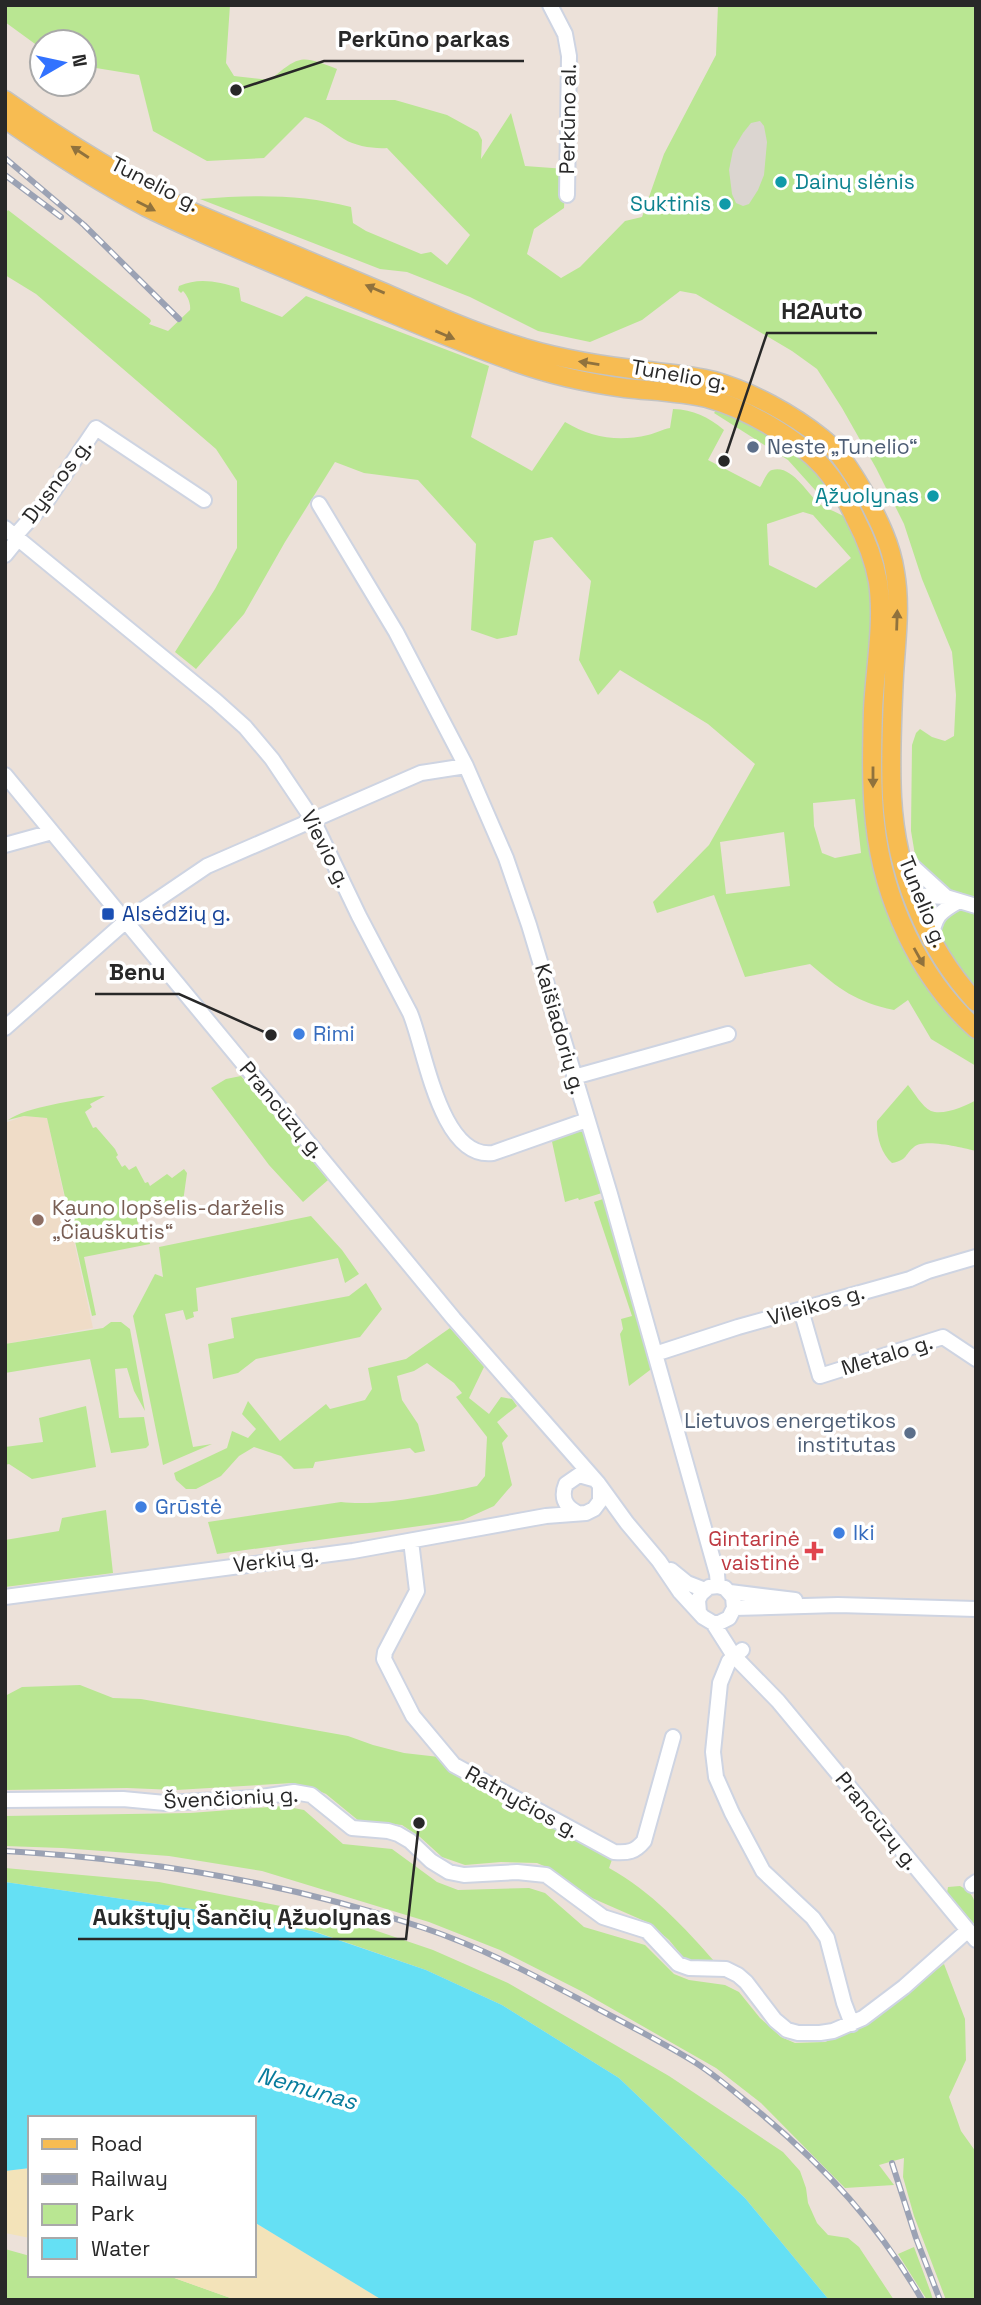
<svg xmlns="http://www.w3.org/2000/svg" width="981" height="2305" viewBox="0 0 981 2305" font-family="'Space Grotesk',sans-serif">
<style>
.education{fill:#efdcc7}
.green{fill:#b9e692;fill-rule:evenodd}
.sand{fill:#f3e3b9}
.plaza{fill:#dbd5d0}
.water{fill:#65e0f4}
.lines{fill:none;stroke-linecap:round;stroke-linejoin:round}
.minor-casing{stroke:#ced4e2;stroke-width:18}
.major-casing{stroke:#c3c3c3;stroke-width:21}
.minor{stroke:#fff;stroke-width:14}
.major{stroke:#f7bc52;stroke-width:18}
.rail-casing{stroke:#9ba2b4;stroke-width:6}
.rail{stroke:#fff;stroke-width:3.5;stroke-dasharray:10;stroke-linecap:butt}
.oneway{fill:#90723d}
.culture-dot{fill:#0f9aa8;stroke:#fff;stroke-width:2.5}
.service-dot{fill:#5c6f8a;stroke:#fff;stroke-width:2.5}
.transit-dot{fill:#1a4fb4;stroke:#fff;stroke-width:2.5}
.shop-dot{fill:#3f7fe0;stroke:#fff;stroke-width:2.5}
.education-dot{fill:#8d6e63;stroke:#fff;stroke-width:2.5}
.health-dot{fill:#e0444e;stroke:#fff;stroke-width:2.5}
.labels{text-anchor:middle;stroke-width:7;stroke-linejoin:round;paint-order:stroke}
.street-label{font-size:21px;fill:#282828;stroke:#fff}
.culture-label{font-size:21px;fill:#0d838f;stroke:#fff;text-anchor:end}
.service-label{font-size:21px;fill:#4e5e75;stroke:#fff;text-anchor:start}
.transit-label{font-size:21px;fill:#164399;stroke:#fff;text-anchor:start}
.shop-label{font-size:21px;fill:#366cbe;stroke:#fff;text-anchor:start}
.education-label{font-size:21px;fill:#785e54;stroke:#fff;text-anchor:start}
.health-label{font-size:21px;fill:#be3a42;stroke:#fff;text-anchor:end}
.water-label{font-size:23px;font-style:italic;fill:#077c9d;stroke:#fff}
.leader{fill:none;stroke:#282828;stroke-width:2.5}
.callout-dot{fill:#282828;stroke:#fff;stroke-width:2.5}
.callout-label{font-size:23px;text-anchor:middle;font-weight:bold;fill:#282828;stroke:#fff;stroke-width:7;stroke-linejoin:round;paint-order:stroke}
</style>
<rect width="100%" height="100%" fill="#ece1d9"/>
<path class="education" d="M24,1116L47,1118L93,1328L5,1344V1123Z"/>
<path class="green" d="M5,5H230L226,63L234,76L270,80C300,55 301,55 337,69L326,100H395L447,115L478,132L482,140L481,159L511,113L525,166L566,169L564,208L534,229L527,254L561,278L580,267L625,221L642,217L664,154L716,55L718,5H976V991L940,941L923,903L911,831L912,745L916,733L920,729L932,737L945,741L954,736L956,695L952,652L922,579L904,524L876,468L842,408L817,369L792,351L696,294L680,291L642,320L590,342L538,331L470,297L407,272L380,269L200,199C253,195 300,194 351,207L353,223L366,231L421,254L431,252L447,265L470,235L387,148C374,149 355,146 344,139C327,128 325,123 305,117L264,158L207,161L153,131L139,75L96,68L84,77V42H42V49L5,22Z
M8,210L150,319L151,321L149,324L168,331L190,310C191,303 187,295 183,291L181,293L178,290L179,286C200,277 218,282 239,288L241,301L282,317L306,296L489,366L471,437L532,471L565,422C592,438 618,442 648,435C656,433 663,429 670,428L673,409C694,410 707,416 724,430L708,460L760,487C763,483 767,471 772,470C792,464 807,494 820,504C829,511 846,514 852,524C864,544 869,570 873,593L874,852L954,1018L976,1041V1066L931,1039L908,1000L894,1010C856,1002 839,989 810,964L745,977L714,895L657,913L653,902L709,845L755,764L708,724L620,670L598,695L579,660L591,581L552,537L534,541L517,635L497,639L471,630L476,544L418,480L364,473L335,462L285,542L244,614L196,669L175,652L215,589L237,548V481L216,449L36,294L5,275V214ZM803,512L813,515L851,558L816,588L769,565L767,524ZM855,799L861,853L835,858L822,853L814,826L813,803ZM784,832L790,886L726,894L720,842Z
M718,408L745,419L807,458L837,500L836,502L829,504L824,500L788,460L714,413Z
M241,1076L328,1180L303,1202L269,1165L211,1088L226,1079Z
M908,1085C914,1092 922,1107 931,1111C943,1116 966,1106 976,1100V1151C963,1148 924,1138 914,1147C904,1155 908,1160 892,1163C881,1154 876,1135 877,1121Z
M101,1096H105L90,1104L92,1107L85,1112L93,1128L96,1127L115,1149L118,1155L116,1157L122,1167L125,1165L129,1170L136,1166L145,1183L148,1182L150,1186L167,1174L172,1178L184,1169L187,1173L182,1209L137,1219L141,1236L148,1235L150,1244L84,1257L96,1315L92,1316L47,1118L24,1116L8,1120C26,1107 77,1100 101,1096Z
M578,1129L583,1130L586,1134L602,1193L579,1200L578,1198L565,1202L551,1137Z
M603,1199L654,1367L629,1386L620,1334L623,1329L621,1319L632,1316L594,1202Z
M311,1216L342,1250L359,1274L345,1283L338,1258L196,1288L198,1311L193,1312L194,1317L186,1320L183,1310L165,1314L193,1447L212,1444L163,1465L133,1316L155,1274L163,1277L159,1247Z
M366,1283L382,1309L360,1337L256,1359L238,1373L213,1379L208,1344L234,1338L231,1318L349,1296Z
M111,1322H121L130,1329L145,1411L134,1391L127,1368L115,1369L119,1418L144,1417L149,1445L146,1448L111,1453L90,1359L5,1373V1344L103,1328Z
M450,1328L484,1367L469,1398L489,1414L501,1397L512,1399L517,1406L497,1422L508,1436L502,1443L512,1485L494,1506L463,1520L217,1554L208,1522L341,1502C379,1507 438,1494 477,1486L485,1476L487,1437L456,1397L462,1393L454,1383L427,1363L414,1371L397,1376L402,1400L418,1424L425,1451L415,1453L410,1448L315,1462L313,1468L294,1469L281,1456L254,1447L239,1456L221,1476L196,1489H186L176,1480L174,1473L227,1448L232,1431L248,1438L256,1429L242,1414L248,1401L280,1441L326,1404L330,1409L365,1400L372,1389L368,1368L406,1359Z
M86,1406L96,1467L32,1479L9,1464L5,1465V1447L43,1442L39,1418Z
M106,1510L113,1573L5,1587V1540L59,1531L62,1518Z
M80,1685L113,1698L141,1699L348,1736L373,1745L404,1753L439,1757L465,1780L614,1854L609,1868C651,1891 684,1927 715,1962L695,1963L683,1957L669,1940L649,1923L585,1895L551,1869L537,1863L501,1862L465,1865L442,1857L420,1837L402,1825L359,1821L326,1794L310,1787L293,1783L176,1790L127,1788L5,1790V1696L22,1687Z
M283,1806L304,1810L343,1844L392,1849L437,1882L458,1890L529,1888L545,1893L584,1927L645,1945L674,1974L689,1980L725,1985L739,1992L760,2018L781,2037L795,2043L825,2042L860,2028L944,1964L965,2019L966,2060L949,2097L961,2131L976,2152V2300H946L914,2216L903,2177L904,2158L879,2165L894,2185L845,2188L761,2103L716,2068L581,1991L500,1950L429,1922L262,1871L169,1856L62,1848L5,1846V1816L190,1813Z
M5,1868L159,1882L336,1917L433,1950L508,1983L669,2076L783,2152L800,2171L806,2188L808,2203L817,2223L828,2235L848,2238L859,2247L894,2300H829L745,2198L619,2078L502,2005L426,1970L313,1931L213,1912L5,1882Z
M960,1886C978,1895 976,1907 976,1926L947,1893L948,1887Z
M914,2247L931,2293L933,2300H927L898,2254Z
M5,2249L30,2256V2275H166L236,2300H5Z"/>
<path class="sand" d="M30,2168V2238L5,2233V2171Z
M254,2222L382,2300H236L166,2275H254Z"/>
<path class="plaza" d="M760,121L764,126L767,142L764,175L758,190L749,204L743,206L736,203L732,194L729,170L733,150L743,133L751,123Z"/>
<path class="water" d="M5,1882L213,1912L312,1931L426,1970L502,2005L619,2078L745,2198L829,2300H382L254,2222V2118H30V2168L5,2171Z"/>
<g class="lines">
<defs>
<path id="minor" d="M550,5L565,34L569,56L567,195
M319,504L396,632L466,766L506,858L529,925L610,1194L717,1574L718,1586
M5,528L216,701L245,727L272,759L313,820L359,916L410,1013C425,1048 440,1160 493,1153L587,1120
M15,536L48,499L96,428L204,500
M5,555L18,539
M5,775L454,1319L598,1483L627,1523L659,1561L680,1592L703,1617L713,1623H719L729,1618L734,1608L733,1597L725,1588L718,1586L709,1587L701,1594L698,1600L699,1612
M5,845L52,832
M901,856L945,896
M911,895L946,897L976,906
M931,939C935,916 939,912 959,901
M5,1028L126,921L207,866L421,773L466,766
M574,1077L728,1034
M801,1310L820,1376L943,1337L976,1359
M655,1354L738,1327L910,1279L928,1271L976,1257
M576,1512C564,1506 561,1496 566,1484L579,1475L593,1479
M411,1541L417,1591L385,1652L384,1659L413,1716L454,1765L614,1852C628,1853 635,1852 644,1841L673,1737
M671,1570L687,1583L705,1590
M730,1592L795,1600
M5,1597L353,1551L546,1516L586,1513L594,1509L600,1501V1487
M734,1608L838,1605L976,1609
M713,1623L734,1656L778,1701L976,1940
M742,1650L729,1661L720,1683L713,1752L716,1777L732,1813L763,1871L813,1918L827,1938L844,2003L852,2024
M5,1800L123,1799L165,1803L254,1798L294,1792L311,1795L352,1828L388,1831L398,1834L410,1841L431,1861L449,1872L464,1875L517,1872L546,1875L603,1917L647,1931L678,1964L689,1968L726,1969L738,1975L746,1982L775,2020L787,2030L798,2033H820L833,2031L863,2018L904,1987L967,1931
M972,1885L976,1882"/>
<path id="major" d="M5,100C65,142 125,179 190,211C253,238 317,264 380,291C424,310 467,330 512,344C551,357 591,364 632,369C659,373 688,374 714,381C752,392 792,414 822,438C841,453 853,474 865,494C878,519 891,544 895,572C901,606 896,641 894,675C892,715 890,757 892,797C896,872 925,947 976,1002
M5,119C51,151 97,181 146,207C207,237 270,262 333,289C393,314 453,340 515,362C551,375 588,383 625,388C652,391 681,392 707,398C745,408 797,438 823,467C836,482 847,500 855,518C866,539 874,559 878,582C884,623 875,668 873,710C872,747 871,786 875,823C883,899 919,978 976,1029"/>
</defs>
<use href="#minor" class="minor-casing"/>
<use href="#major" class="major-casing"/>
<use href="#minor" class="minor"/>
<use href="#major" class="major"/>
<defs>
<path id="rail" d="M5,158L84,225L179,319
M5,175L61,217
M5,1851C147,1859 289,1883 424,1928C484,1948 541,1979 598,2009C630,2026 664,2043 696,2063C718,2077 738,2095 759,2112C825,2167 879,2225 922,2300
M892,2163L916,2238L940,2300"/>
</defs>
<use href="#rail" class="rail-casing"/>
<use href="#rail" class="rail"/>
</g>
<defs><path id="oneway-solid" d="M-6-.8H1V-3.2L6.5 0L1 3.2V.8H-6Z" transform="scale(1.75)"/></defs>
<g class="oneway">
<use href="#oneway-solid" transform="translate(80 152) rotate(-147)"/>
<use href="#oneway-solid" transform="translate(146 206) rotate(27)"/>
<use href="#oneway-solid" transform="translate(375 289) rotate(-157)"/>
<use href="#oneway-solid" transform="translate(445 335) rotate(23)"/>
<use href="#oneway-solid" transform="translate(589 363) rotate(-171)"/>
<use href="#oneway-solid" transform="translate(897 620) rotate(-88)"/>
<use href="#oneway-solid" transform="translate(873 777) rotate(90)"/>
<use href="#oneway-solid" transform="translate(919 957) rotate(61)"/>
</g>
<g class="culture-dot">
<circle cx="781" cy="182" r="7"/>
<circle cx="725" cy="204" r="7"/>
<circle cx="933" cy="496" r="7"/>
</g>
<g class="service-dot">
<circle cx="753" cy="447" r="7"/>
<circle cx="910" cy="1433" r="7"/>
</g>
<rect class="transit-dot" x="101" y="907" width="14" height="14" rx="3.5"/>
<g class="shop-dot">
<circle cx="299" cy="1034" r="7"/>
<circle cx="141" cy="1507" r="7"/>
<circle cx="839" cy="1533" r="7"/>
</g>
<circle class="education-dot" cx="38" cy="1220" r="7"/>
<path class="health-dot" d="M810.5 1540.5h7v7h7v7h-7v7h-7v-7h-7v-7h7z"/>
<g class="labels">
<g class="street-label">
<text transform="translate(568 119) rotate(-89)" y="7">Perkūno al.</text>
<text transform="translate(155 184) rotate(27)" y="7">Tunelio g.</text>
<text transform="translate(679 375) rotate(10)" y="7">Tunelio g.</text>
<text transform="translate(57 481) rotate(-53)" y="7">Dysnos g.</text>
<text transform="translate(326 849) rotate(63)" y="7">Vievio g.</text>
<text transform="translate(923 902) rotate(68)" y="7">Tunelio g.</text>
<text transform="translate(560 1029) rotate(74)" y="7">Kaišiadorių g.</text>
<text transform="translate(282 1110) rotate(50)" y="7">Prancūzų g.</text>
<text transform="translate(816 1305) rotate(-16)" y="7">Vileikos g.</text>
<text transform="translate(887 1355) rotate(-17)" y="7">Metalo g.</text>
<text transform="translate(276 1560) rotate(-7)" y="7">Verkių g.</text>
<text transform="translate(231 1798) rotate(-3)" y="7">Švenčionių g.</text>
<text transform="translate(522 1802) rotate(29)" y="7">Ratnyčios g.</text>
<text transform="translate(877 1821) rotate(51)" y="7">Prancūzų g.</text>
</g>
<g class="culture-label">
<text x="795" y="189" text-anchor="start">Dainų slėnis</text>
<text x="711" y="211">Suktinis</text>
<text x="919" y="503">Ąžuolynas</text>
</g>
<g class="service-label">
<text x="767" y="454">Neste „Tunelio“</text>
<text x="896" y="1428" text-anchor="end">Lietuvos energetikos<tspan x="896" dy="24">institutas</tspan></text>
</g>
<g class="transit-label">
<text x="122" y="921">Alsėdžių g.</text>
</g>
<g class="shop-label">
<text x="313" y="1041">Rimi</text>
<text x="155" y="1514">Grūstė</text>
<text x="853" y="1540">Iki</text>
</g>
<g class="education-label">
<text x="52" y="1215">Kauno lopšelis-darželis<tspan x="52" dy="24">„Čiauškutis“</tspan></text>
</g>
<g class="health-label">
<text x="800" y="1546">Gintarinė<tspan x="800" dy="24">vaistinė</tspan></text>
</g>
<g class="water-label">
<text transform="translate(307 2088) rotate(16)" y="8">Nemunas</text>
</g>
</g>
<path class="leader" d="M236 90L324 61H524M724 461L767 333H877M271 1035L179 994H95M419 1823L406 1939H78"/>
<g class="callout-dot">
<circle cx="236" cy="90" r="7"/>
<circle cx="724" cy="461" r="7"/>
<circle cx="271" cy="1035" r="7"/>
<circle cx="419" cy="1823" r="7"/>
</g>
<g class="callout-label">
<text x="424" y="47">Perkūno parkas</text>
<text x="822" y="319">H2Auto</text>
<text x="137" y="980">Benu</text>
<text x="242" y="1925">Aukštųjų Šančių Ąžuolynas</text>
</g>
<rect width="981" height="2305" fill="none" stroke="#282828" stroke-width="14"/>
<rect x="28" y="2116" width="228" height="161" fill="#ffffff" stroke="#a9a9a9" stroke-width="2"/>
<rect x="42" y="2139" width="35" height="10" fill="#f7bc52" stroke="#a9a9a9" stroke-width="2"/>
<text x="91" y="2151" font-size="21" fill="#282828">Road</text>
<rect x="42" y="2174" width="35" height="10" fill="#9ba2b4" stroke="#a9a9a9" stroke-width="2"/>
<text x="91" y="2186" font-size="21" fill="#282828">Railway</text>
<rect x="42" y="2204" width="35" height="21" fill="#b9e692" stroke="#a9a9a9" stroke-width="2"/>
<text x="91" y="2221" font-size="21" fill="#282828">Park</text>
<rect x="42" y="2238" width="35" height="21" fill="#65e0f4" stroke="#a9a9a9" stroke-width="2"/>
<text x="91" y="2256" font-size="21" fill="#282828">Water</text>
<g transform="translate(63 63) rotate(81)"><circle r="33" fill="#ffffff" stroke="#a9a9a9" stroke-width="2"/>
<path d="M0-5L12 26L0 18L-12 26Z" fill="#3272ff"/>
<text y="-10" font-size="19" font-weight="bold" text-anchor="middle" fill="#282828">N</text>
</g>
</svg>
